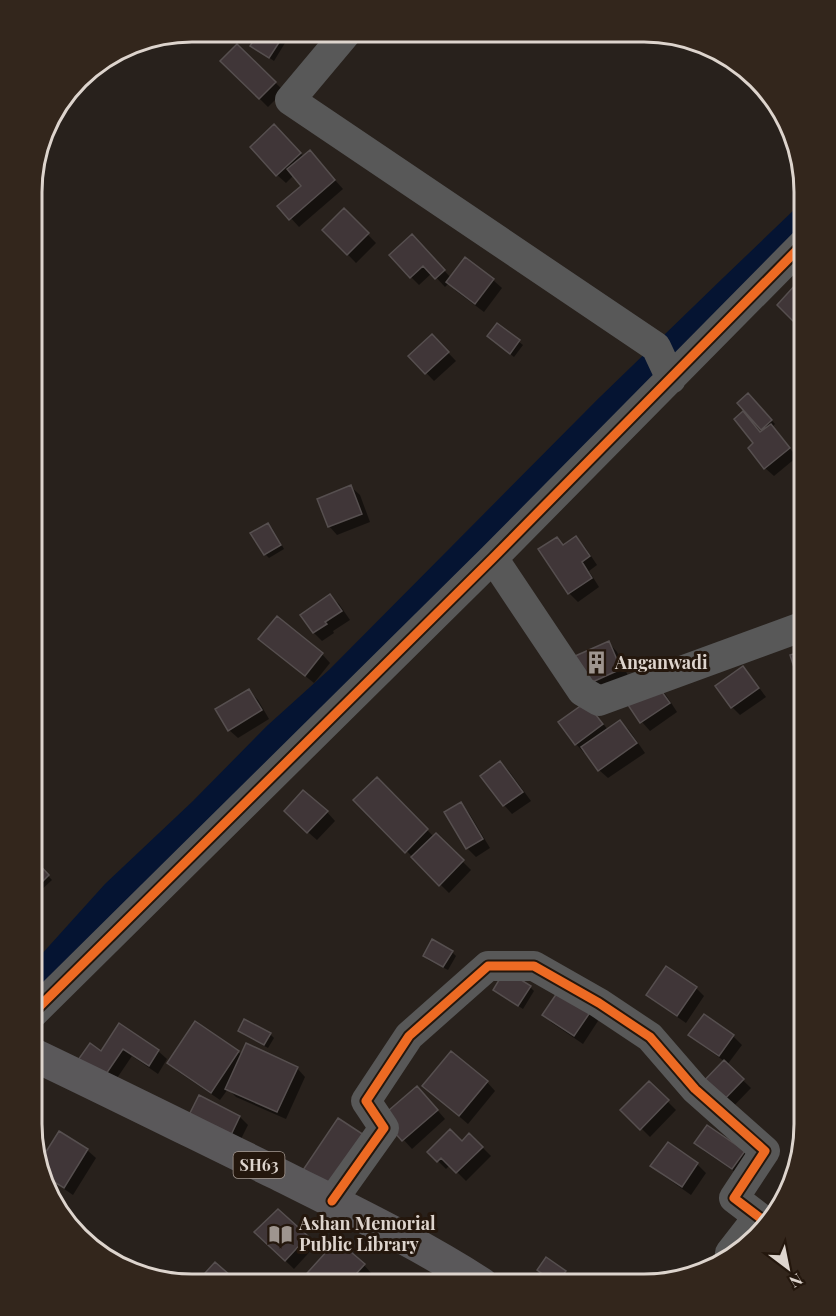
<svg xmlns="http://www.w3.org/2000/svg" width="836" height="1316" viewBox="0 0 836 1316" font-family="'Playfair Display',serif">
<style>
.water{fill:#051432}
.shadow{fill:#0007}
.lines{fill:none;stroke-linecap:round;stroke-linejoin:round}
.canal{stroke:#051432;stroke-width:27}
.building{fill:#403638;stroke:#564f4f;stroke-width:1.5}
.minor{stroke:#585858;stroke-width:30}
.primary{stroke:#5a585a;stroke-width:33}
.cycleway-casing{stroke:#24170d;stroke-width:13}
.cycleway{stroke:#ed6a23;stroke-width:9}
.labels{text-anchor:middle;stroke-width:6;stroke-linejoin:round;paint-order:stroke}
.shield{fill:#24170d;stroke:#a69b93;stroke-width:1.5}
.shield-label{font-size:16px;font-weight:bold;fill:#ddd4cd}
.poi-label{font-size:18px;font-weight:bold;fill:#ddd4cd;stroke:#24170d;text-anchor:start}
.rim{fill:none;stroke:#ddd4cd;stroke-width:3}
</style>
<rect width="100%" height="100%" fill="#28211c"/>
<path class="water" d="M804,214V235L765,265L788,229Z"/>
<path class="shadow" d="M261,32H270L285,43L274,61L252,46Z
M237,46L284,91L268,107L222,61Z
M274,126L304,157L318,161L343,189L299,227L280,206L303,186L294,175L286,183L277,175Z
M344,210L376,243L356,263L324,230Z
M420,244L451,278L466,259L493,280L502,288L484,312L456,291L449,283L445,287L432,273L419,285L411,277Z
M796,286L804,294V330L779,305Z
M497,325L523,345L514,357L493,340Z
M432,336L456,361L434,381L410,356Z
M748,395L775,424L772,427L797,457L774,476L765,468L761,433L764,431L739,403Z
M351,487L360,495L370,522L337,535L329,526Z
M268,524L272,528L284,549L269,558L265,554Z
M576,538L585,547L597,565L589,571L599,587L578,602L569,593L540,550L557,539L564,546Z
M330,596L339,604L350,620L333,631L334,633L322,641L314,633L302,616Z
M609,643L617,652L629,678L595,692L575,658Z
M269,647L322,654L330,663L314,683Z
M743,668L751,677L766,697L740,715L732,707Z
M657,687L666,695L677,712L650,731L642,722L630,705Z
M249,691L258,700L269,719L238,738L229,730Z
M594,712L608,730L620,722L629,730L645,753L608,778L599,770L586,751L584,753L576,744Z
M500,763L509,771L531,801L512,814L504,805Z
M377,779L434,837L436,835L471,870L449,893L355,800Z
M460,804L469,813L490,848L476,857L467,848Z
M327,812L335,821L317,840L294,820Z
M32,859L52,880L39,892L32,884Z
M452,952L456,956L448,970L428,960L424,956Z
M530,987L534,991L523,1009L498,993Z
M696,988L704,996L686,1023L657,1003L648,995Z
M590,1012L598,1021L583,1044L552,1023L544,1015Z
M119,1025L158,1051L167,1059L158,1074L132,1056L113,1084L89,1068Z
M240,1031L270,1034L274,1038L268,1048L244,1035Z
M690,1035L733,1036L742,1045L727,1065L751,1088L726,1114L724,1061L699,1043Z
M238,1052L242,1055L297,1068L305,1077L286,1119L236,1097L228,1089L220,1100L177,1071L169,1063Z
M487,1082L495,1091L468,1124L433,1094Z
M649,1083L676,1110L650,1137L623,1110Z
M425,1096L445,1119L412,1149L383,1117Z
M190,1117H240L248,1125L238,1145Z
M33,1133L38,1138L36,1145Z
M470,1135L491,1156L466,1181L450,1165L446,1169L429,1152L462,1143Z
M696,1143L744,1152L752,1160L741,1176L704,1151Z
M668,1144L697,1164L706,1173L691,1195L661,1174L652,1166Z
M87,1150L96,1158L73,1195L42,1174Z
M278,1211L315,1246L294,1269L256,1232Z
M364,1265L372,1274L363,1284L303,1283L301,1282Z
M565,1272L569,1276L563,1284H558L543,1274Z"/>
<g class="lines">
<path class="canal" d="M32,985L115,893L203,810L277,735L339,679L607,409L730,290L804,219"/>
</g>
<path class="building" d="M259,32H273L282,38L269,58L250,46Z
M237,44L276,82L259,99L220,61Z
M274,124L301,153L276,176L250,147Z
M310,150L335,180L289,220L277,206L301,186L287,169Z
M344,208L369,233L347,255L322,230Z
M412,234L445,270L435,279L423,266L410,278L389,255Z
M465,257L494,279L475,304L446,282Z
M796,284L804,292V322L799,327L777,305Z
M497,323L520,340L510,354L487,336Z
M432,334L449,352L425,374L408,356Z
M748,393L772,420L761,430L737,403Z
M743,411L760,432L771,424L790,448L764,469L748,448L753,443L734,419Z
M351,485L362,514L328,527L317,499Z
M268,523L281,545L264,555L250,533Z
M576,536L590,556L582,562L592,578L568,594L538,549L557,537L563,545Z
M330,594L342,611L325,622L327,624L313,633L300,615Z
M277,616L323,653L305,676L258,639Z
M609,641L621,669L586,685L573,657Z
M804,651V682L799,683L790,655Z
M743,666L759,688L731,708L715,686Z
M657,685L670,703L640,723L628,705Z
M249,689L262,710L228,731L215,709Z
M586,702L603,724L575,745L558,722Z
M620,720L637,743L598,771L581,747Z
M500,761L523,792L503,806L480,776Z
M377,777L428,829L405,853L353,800Z
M303,790L328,811L307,833L284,811Z
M461,802L483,839L466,849L444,812Z
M436,833L464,860L439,886L411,857Z
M32,857L49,875L35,889L32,887Z
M432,939L453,951L443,967L423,956Z
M666,966L697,987L677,1016L646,995Z
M505,970L531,986L518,1006L493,990Z
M559,990L591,1011L574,1036L542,1015Z
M704,1014L734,1035L719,1056L688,1035Z
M244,1019L271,1033L264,1045L238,1031Z
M195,1021L239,1051L211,1093L167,1063Z
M119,1023L159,1050L149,1066L123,1049L104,1077L78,1060L90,1043L101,1051Z
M246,1043L298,1067L277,1112L225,1089Z
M451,1051L488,1081L459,1116L422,1086Z
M724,1060L744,1079L717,1107L697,1088Z
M649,1081L669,1100L640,1130L620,1110Z
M417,1086L438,1110L402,1141L381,1117Z
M199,1095L240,1116L230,1137L188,1117Z
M338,1118L367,1137L327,1195L299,1176Z
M707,1125L745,1151L732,1169L694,1143Z
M450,1129L462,1141L469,1133L483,1147L456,1173L441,1158L437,1162L427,1152Z
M59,1131L88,1149L64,1188L41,1174L39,1163Z
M668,1142L698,1163L682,1187L650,1166Z
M278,1209L308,1236L285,1261L254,1232Z
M337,1240L365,1264L347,1284L301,1283L299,1282Z
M546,1257L566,1271L556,1284L537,1270Z
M215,1262L239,1283H196Z"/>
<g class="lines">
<path class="minor" d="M347,32L290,100L656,347L671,379
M493,558L582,691L599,701L804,626
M32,1014L493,558L804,243
M332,1201L384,1128L366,1101L409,1036L488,966H534L599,1003L650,1037L695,1089L765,1151L734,1198L768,1224
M730,1253L758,1217"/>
<path class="primary" d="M32,1054C114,1093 196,1134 278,1174C347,1209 417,1242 482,1284"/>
<defs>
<path id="cycleway" d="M32,1014L493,558L804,243
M332,1201L384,1128L366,1101L409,1036L488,966H534L599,1003L650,1037L695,1089L765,1151L734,1198L768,1224"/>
</defs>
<use href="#cycleway" class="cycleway-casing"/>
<use href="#cycleway" class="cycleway"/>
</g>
<defs>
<symbol id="building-bare" viewBox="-9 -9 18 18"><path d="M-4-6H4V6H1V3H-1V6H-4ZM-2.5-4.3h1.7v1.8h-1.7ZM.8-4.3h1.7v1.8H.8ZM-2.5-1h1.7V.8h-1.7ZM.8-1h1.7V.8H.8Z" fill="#9e958f" stroke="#24170d" stroke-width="2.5" paint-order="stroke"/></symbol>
<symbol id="library-bare" viewBox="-9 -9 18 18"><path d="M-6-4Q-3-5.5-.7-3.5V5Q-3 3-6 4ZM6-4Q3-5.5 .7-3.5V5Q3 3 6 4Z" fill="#9e958f" stroke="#24170d" stroke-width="2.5" paint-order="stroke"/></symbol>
</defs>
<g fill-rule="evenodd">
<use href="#building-bare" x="580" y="646" width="33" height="33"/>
<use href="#library-bare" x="264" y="1218" width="33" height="33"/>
</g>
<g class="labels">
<rect class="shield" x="233.5" y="1152" width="51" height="26" rx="4.5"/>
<g class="shield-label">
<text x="259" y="1171">SH63</text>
</g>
<g class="poi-label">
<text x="615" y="669">Anganwadi</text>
<text x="299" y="1230">Ashan Memorial<tspan x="299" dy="21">Public Library</tspan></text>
</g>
</g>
<path d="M0 0H836V1316H0ZM192 42H644A150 150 0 0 1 794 192V1124A150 150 0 0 1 644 1274H192A150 150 0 0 1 42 1124V192A150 150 0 0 1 192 42Z" fill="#33261c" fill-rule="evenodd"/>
<path class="rim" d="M192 42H644A150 150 0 0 1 794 192V1124A150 150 0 0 1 644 1274H192A150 150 0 0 1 42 1124V192A150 150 0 0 1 192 42Z"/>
<g transform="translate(788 1268) rotate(148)" stroke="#24170d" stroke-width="4.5" paint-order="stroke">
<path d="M0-4.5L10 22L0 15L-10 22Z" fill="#ddd4cd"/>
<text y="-9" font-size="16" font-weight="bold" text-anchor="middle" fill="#ddd4cd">N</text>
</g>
</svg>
